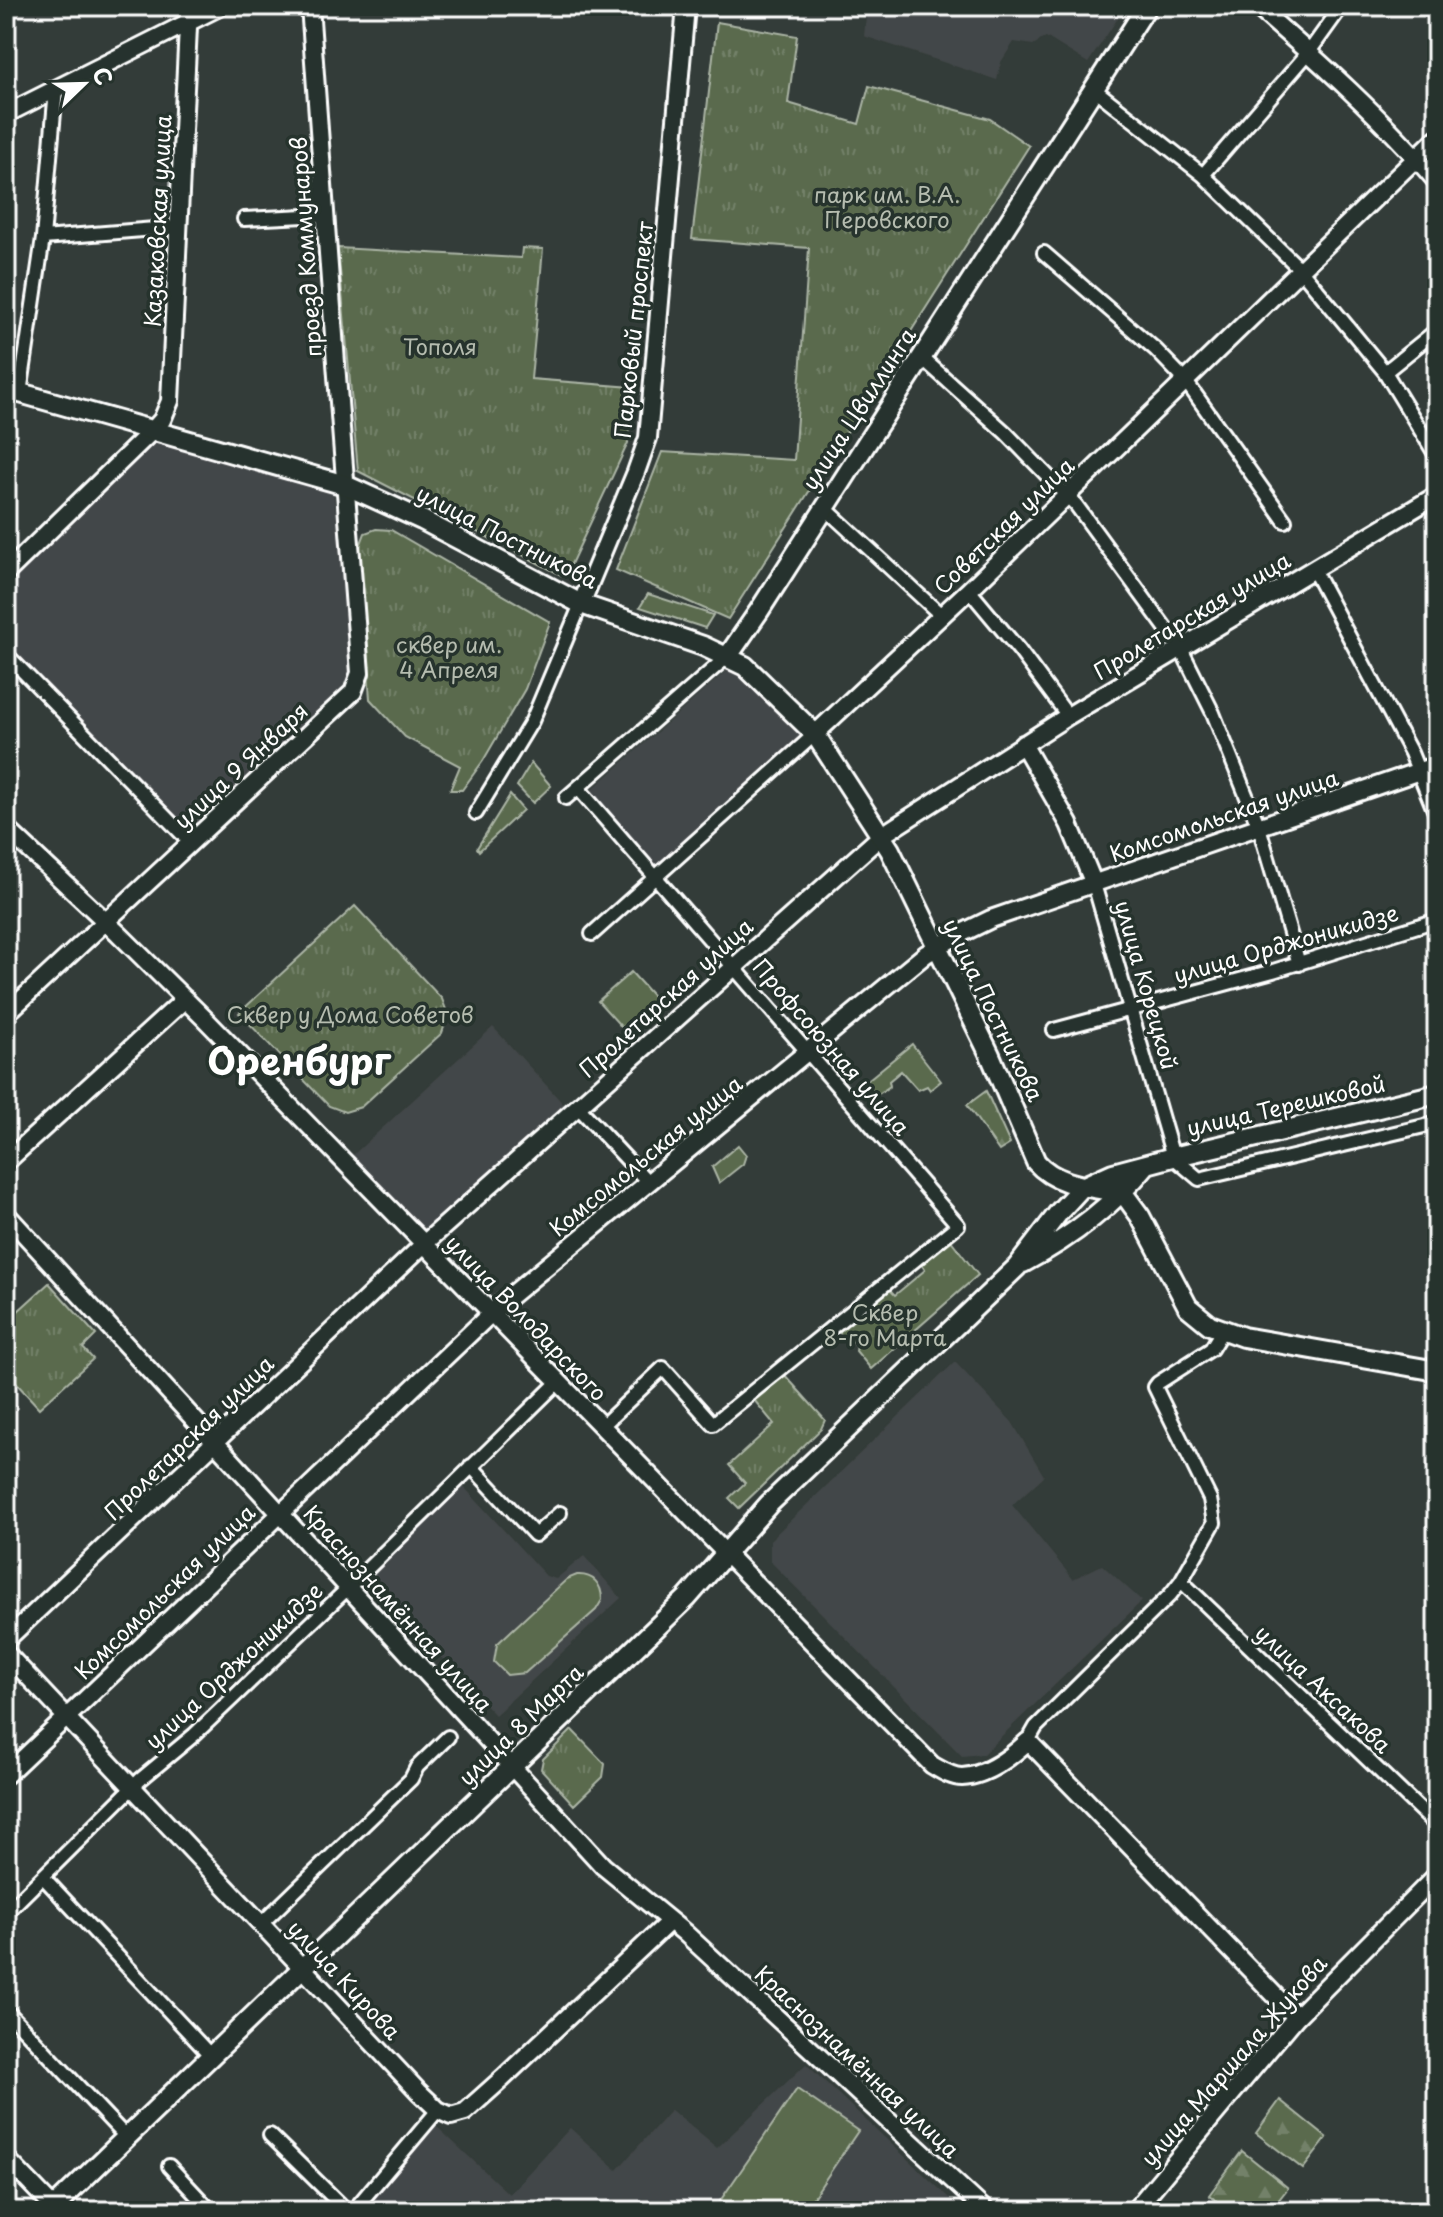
<svg xmlns="http://www.w3.org/2000/svg" width="1443" height="2217" viewBox="0 0 1443 2217" font-family="'Playpen Sans',sans-serif">
<style>
.built{fill:#434748}
.grass{fill:#5a6b4e;stroke:#acb5a6;stroke-width:2}
.forest{fill:url(#forest-firs);stroke:#acb5a6;stroke-width:2}
.park{fill:url(#park-tufts);stroke:#acb5a6;stroke-width:2}
.lines{fill:none;stroke-linecap:round;stroke-linejoin:round}
.street-casing{stroke:#fff;stroke-width:18}
.secondary-casing{stroke:#fff;stroke-width:22}
.primary-casing{stroke:#fff;stroke-width:24}
.street{stroke:#26332d;stroke-width:12}
.secondary{stroke:#26332d;stroke-width:16}
.primary{stroke:#26332d;stroke-width:18}
.labels{text-anchor:middle;stroke-width:7;stroke-linejoin:round;paint-order:stroke}
.park-label{font-size:22px;fill:#b5bcaf;stroke:#26332d}
.street-label{font-size:22px;fill:#fff;stroke:#26332d}
.town-label{font-size:38px;font-weight:bold;fill:#fff;stroke:#26332d}
</style>
<defs>
<pattern id="forest-firs" width="22" height="20" patternUnits="userSpaceOnUse" patternTransform="scale(2)"><rect width="22" height="20" fill="#5a6b4e"/><path d="M5 1l3.5 6h-7zM16 11l3.5 6h-7z" fill="#738169"/></pattern>
<pattern id="park-tufts" width="24" height="20" patternUnits="userSpaceOnUse" patternTransform="scale(2)"><rect width="24" height="20" fill="#5a6b4e"/><path d="M3 7l-1-3M5 7V3M7 7l1-3M15 17l-1-3M17 17v-4M19 17l1-3" fill="none" stroke="#738169"/></pattern>
</defs>
<rect width="100%" height="100%" fill="#333c39"/>
<filter id="ink" filterUnits="userSpaceOnUse"><feTurbulence type="fractalNoise" baseFrequency=".0125" numOctaves="2"/><feDisplacementMap in="SourceGraphic" scale="16" xChannelSelector="R" yChannelSelector="G"/><feConvolveMatrix kernelMatrix="1 2 1 2 8 2 1 2 1" color-interpolation-filters="sRGB"/></filter>
<g filter="url(#ink)">
<path class="built" d="M867,6H1126L1088,63L1046,37L1033,45L1014,42L1001,62L997,80L864,36Z
M152,439L333,488L355,666L340,690L189,834L6,647V584Z
M733,665L807,736L656,870L589,792Z
M493,1027L567,1108L426,1233L353,1155Z
M955,1362L1012,1422L1044,1476L1012,1505L1073,1579L1102,1565L1142,1601L983,1754L962,1756L770,1561V1540Z
M463,1486L546,1576L556,1579L584,1556L621,1598L495,1715L366,1577Z
M806,2064L963,2211H361L435,2125L509,2194L570,2128L617,2170L671,2110L717,2148Z"/>
<path class="grass" d="M648,594L713,615L705,628L640,607Z
M531,763L551,786L533,803L517,786Z
M510,795L523,810L479,851L477,848Z
M631,972L659,1003L670,994L671,996L620,1041L619,1040L626,1032L598,1001Z
M912,1044L941,1081L930,1090L927,1086L918,1090L901,1071L889,1081L890,1086L877,1095L864,1083Z
M738,1145L746,1155L743,1164L719,1183L712,1167Z
M577,1575C593,1574 602,1584 602,1600L596,1610L525,1673L507,1675L494,1662L497,1644L567,1579Z
M797,2089L858,2131L804,2211H735L720,2201Z"/>
<path class="forest" d="M986,1091L1010,1144L999,1151L967,1105Z
M1280,2100L1327,2138L1303,2169L1256,2133Z
M1242,2151L1288,2188L1270,2211H1230L1209,2195Z"/>
<path class="park" d="M717,22L797,36L788,103L859,124L869,86L990,119L1029,146L728,619L616,570L662,452L794,460L809,248L692,239Z
M338,248L521,258L522,248L543,249L531,379L632,387L628,443L565,577L358,471Z
M376,529L391,530L550,622L525,689L483,761L462,790H450L460,766L405,737L370,699L359,549L365,533Z
M355,906L442,999L448,1015L442,1033L361,1107L345,1112L329,1106L239,1013Z
M950,1239L978,1275L871,1369L856,1351L857,1346L847,1334L842,1337L837,1328L889,1289L895,1295L925,1270L921,1264Z
M49,1283L96,1335L83,1348L93,1359L39,1408L6,1372V1322Z
M783,1373L825,1420L821,1429L739,1508L729,1498L745,1483L729,1465L774,1424L754,1400Z
M572,1730L605,1764L603,1777L574,1805L541,1769L543,1759Z"/>
<g class="lines">
<defs>
<path id="street" d="M1094,89L1203,175L1300,269L1385,372L1437,457
M1203,175L1309,52L1342,6
M244,219L325,215
M43,238L180,227
M1044,253L1156,350L1185,380L1285,521
M921,357L1006,433L1076,505L1181,649L1213,713L1259,827L1299,964
M1385,372L1437,330
M20,393L43,238L56,89
M824,507L942,616
M1313,569L1411,753L1437,817
M969,590L1019,650L1068,716
M6,654L190,842
M578,788L958,1225L713,1424L663,1368L601,1427
M566,798L728,656
M476,813L532,721L581,604
M1094,884L1173,1157L1199,1179L1437,1123
M592,934L815,734
M1054,1030L1273,971L1437,920
M578,1107L648,1182
M471,1466L535,1535L560,1513
M1181,1581L1437,1826
M1028,1741L1036,1727L1170,1595L1181,1581L1214,1523L1210,1499L1155,1387L1158,1383L1211,1349L1222,1331
M43,1877L212,2057
M6,1913L141,1779L194,1735L348,1588L558,1382
M261,1924L411,1779L417,1767L448,1737
M6,2010L127,2138
M270,2135L347,2211
M169,2166L211,2211
M353,2211L438,2110"/>
<path id="secondary" d="M1256,6C1319,61 1383,118 1437,182
M6,114L221,6
M6,573L152,431L162,420L170,401L189,6
M581,604L636,472L648,438L686,6
M815,734L969,590L1437,138
M1023,744L1069,824L1094,884
M6,828L118,933L205,1019L932,1765C941,1770 951,1777 962,1777C986,1776 1012,1756 1028,1741L1296,2017
M6,1014L353,692L360,673C342,451 326,228 310,6
M6,1162L185,999
M6,1214L603,1866L685,1933L986,2211
M6,1640L424,1244L881,836L1068,716L1437,495
M6,1653L419,2092L438,2110L451,2116L465,2112L503,2078L670,1921
M6,1775L502,1303L926,954L958,935L991,919L1437,765
M6,2158L54,2208
M1134,2211L1296,2017L1437,1875"/>
<path id="primary" d="M6,389L345,485L422,520L581,604L703,646L745,666L815,734L890,850L990,1055L1036,1162C1058,1187 1093,1187 1123,1193
M728,656L759,611L1147,6
M1118,1186L1140,1216L1188,1307L1210,1325L1243,1337L1437,1371
M1023,1263C1070,1238 1112,1207 1146,1165
M50,2211L687,1598L769,1504L1017,1267L1059,1212L1082,1187L1113,1173L1173,1157L1437,1094"/>
</defs>
<use href="#street" class="street-casing"/>
<use href="#secondary" class="secondary-casing"/>
<use href="#primary" class="primary-casing"/>
<use href="#street" class="street"/>
<use href="#secondary" class="secondary"/>
<use href="#primary" class="primary"/>
</g>
</g>
<g class="labels">
<g class="park-label">
<text x="887" y="203">парк им. В.А.<tspan x="887" dy="25">Перовского</tspan></text>
<text x="440" y="355">Тополя</text>
<text x="449" y="653">сквер им.<tspan x="449" dy="25">4 Апреля</tspan></text>
<text x="350" y="1023">Сквер у Дома Советов</text>
<text x="885" y="1321">Сквер<tspan x="885" dy="25">8-го Марта</tspan></text>
</g>
<g class="street-label">
<text transform="translate(158 221) rotate(-87)" y="8">Казаковская улица</text>
<text transform="translate(306 247) rotate(-94)" y="8">проезд Коммунаров</text>
<text transform="translate(634 330) rotate(-84)" y="8">Парковый проспект</text>
<text transform="translate(859 409) rotate(-57)" y="8">улица Цвиллинга</text>
<text transform="translate(1004 526) rotate(-44)" y="8">Советская улица</text>
<text transform="translate(507 537) rotate(27)" y="8">улица Постникова</text>
<text transform="translate(1192 616) rotate(-31)" y="8">Пролетарская улица</text>
<text transform="translate(241 766) rotate(-43)" y="8">улица 9 Января</text>
<text transform="translate(1224 816) rotate(-19)" y="8">Комсомольская улица</text>
<text transform="translate(1286 944) rotate(-16)" y="8">улица Орджоникидзе</text>
<text transform="translate(1146 985) rotate(74)" y="8">улица Корецкой</text>
<text transform="translate(666 998) rotate(-42)" y="8">Пролетарская улица</text>
<text transform="translate(993 1010) rotate(64)" y="8">улица Постникова</text>
<text transform="translate(831 1047) rotate(49)" y="8">Профсоюзная улица</text>
<text transform="translate(1286 1106) rotate(-13)" y="8">улица Терешковой</text>
<text transform="translate(646 1156) rotate(-39)" y="8">Комсомольская улица</text>
<text transform="translate(526 1318) rotate(46)" y="8">улица Володарского</text>
<text transform="translate(189 1438) rotate(-44)" y="8">Пролетарская улица</text>
<text transform="translate(165 1592) rotate(-44)" y="8">Комсомольская улица</text>
<text transform="translate(398 1609) rotate(48)" y="8">Краснознамённая улица</text>
<text transform="translate(234 1666) rotate(-43)" y="8">улица Орджоникидзе</text>
<text transform="translate(1323 1689) rotate(43)" y="8">улица Аксакова</text>
<text transform="translate(521 1725) rotate(-44)" y="8">улица 8 Марта</text>
<text transform="translate(344 1980) rotate(47)" y="8">улица Кирова</text>
<text transform="translate(1234 2061) rotate(-49)" y="8">улица Маршала Жукова</text>
<text transform="translate(857 2062) rotate(43)" y="8">Краснознамённая улица</text>
</g>
<g class="town-label">
<text x="299" y="1075">Оренбург</text>
</g>
</g>
<rect width="1443" height="2217" fill="none" stroke="#26332d" stroke-width="32"/>
<rect x="16" y="16" width="1411" height="2185" fill="none" stroke="#fff" stroke-width="3" filter="url(#ink)"/>
<g transform="translate(84 84) rotate(67)" stroke="#26332d" stroke-width="6" paint-order="stroke">
<path d="M0-6L14 30L0 20L-14 30Z" fill="#ffffff"/>
<text y="-12" font-size="22" font-weight="bold" text-anchor="middle" fill="#ffffff">С</text>
</g>
</svg>
